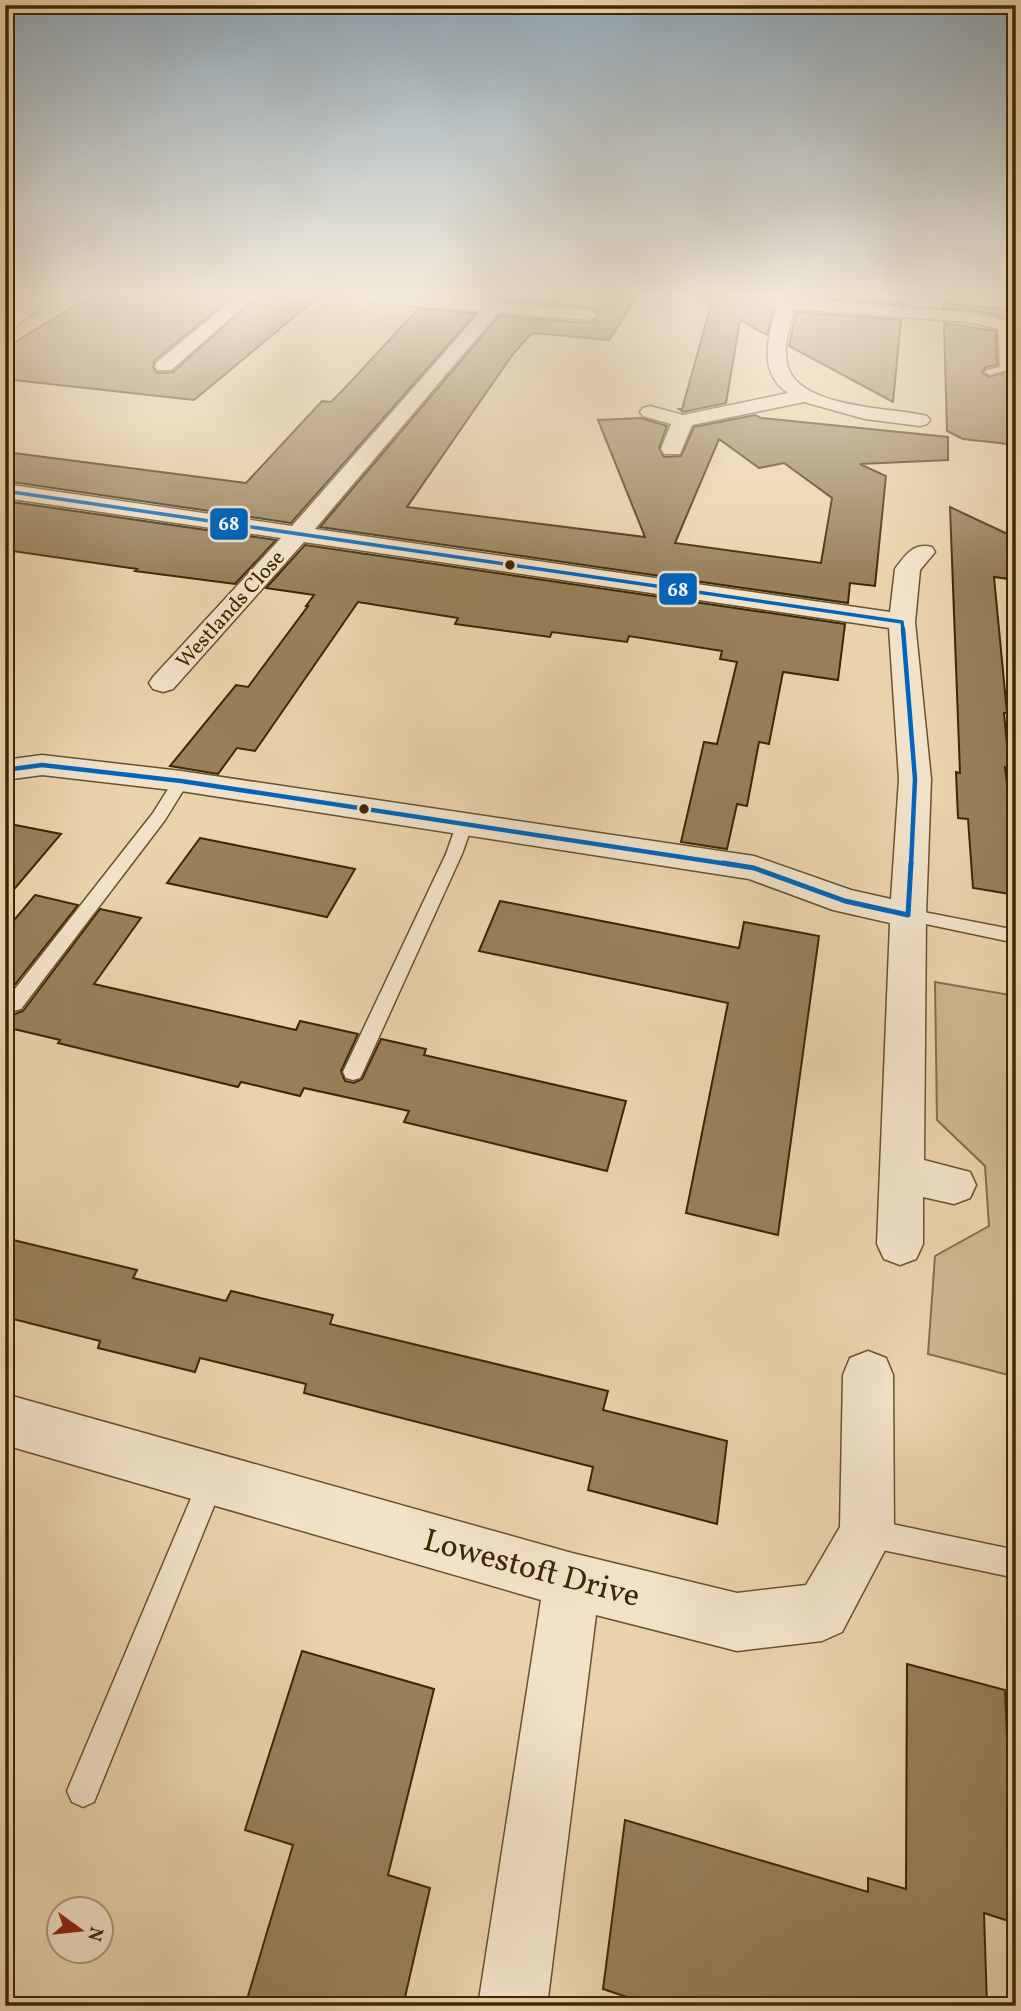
<svg xmlns="http://www.w3.org/2000/svg" width="1021" height="2011" viewBox="0 0 1021 2011" font-family="Vollkorn,serif">
<style>
.green{fill:#ccb68f;stroke:#856e49;stroke-width:2}
.building{fill:#97805b;stroke:#3e2703;stroke-width:2;fill-rule:evenodd}
.lines{fill:none;stroke-linecap:round;stroke-linejoin:round}
.lane-casing{stroke:#69522d;stroke-width:3}
.street-casing{stroke:#69522d;stroke-width:3}
.lane{fill:#f1e2c9;fill-rule:evenodd}
.street{fill:#f1e2c9;fill-rule:evenodd}
.bus-1-far2-casing{stroke:#f1e2c9;stroke-width:7}
.bus-1-far1-casing{stroke:#f1e2c9;stroke-width:9}
.bus-1-casing{stroke:#f1e2c9;stroke-width:10}
.bus-1-far2{stroke:#0065bd;stroke-width:3.5}
.bus-1-far1{stroke:#0065bd;stroke-width:4.5}
.bus-1{stroke:#0065bd;stroke-width:5}
.bus-dot{fill:#3e2703;stroke:#f1e2c9;stroke-width:2.5}
.labels{text-anchor:middle;stroke-width:6;stroke-linejoin:round;paint-order:stroke}
.far-street-label{font-size:21px;fill:#3e2703;stroke:#f1e2c9}
.near-street-label{font-size:32px;fill:#3e2703;stroke:#f1e2c9}
.line-badge{stroke:#f1e2c9;stroke-width:2.5}
.badge-label{font-size:19px;text-anchor:middle;font-weight:bold;fill:#fff}
</style>
<rect width="100%" height="100%" fill="#e9d3ac"/>
<filter id="stains"><feTurbulence type="fractalNoise" baseFrequency=".00286" numOctaves="4"/><feColorMatrix values="0 0 0 0 .2 0 0 0 0 .09 0 0 0 0 .02 0 0 0 .5 -.17"/></filter>
<radialGradient id="worn" r=".72"><stop offset=".6" stop-color="#630" stop-opacity="0"/><stop offset="1" stop-color="#630" stop-opacity=".3"/></radialGradient>
<path class="green" d="M935,982L1016,996V1377L928,1354L935,1256L989,1226L985,1166L937,1120Z"/>
<path class="building" d="M88,298H231L155,360L153,367L157,373L173,372L255,298H317L194,400L5,379V348Z
M454,298H636L609,340L534,333L528,337L513,354L407,507L645,537L598,420L641,418L667,426L659,448L664,457L681,456L694,427L755,415L761,418L948,437V460L860,464L886,476L875,586L850,583L848,603L320,527L499,316L589,323L600,316L589,307ZM719,439L759,468L784,463L832,498L821,563L675,543Z
M698,298H776L767,335L740,320L726,403L683,412L679,409H682L711,305Z
M810,298H846L903,301V305Z
M943,303L1016,310V320L969,309L943,308Z
M418,309L476,313L291,523L5,481V452L246,483L322,401L331,402L342,391Z
M796,312L901,320L893,402L789,346Z
M944,323L996,331L997,365L986,367L982,372L989,377L1012,370L1009,334L1016,335V445L963,439L947,431Z
M5,501L276,540L235,584L135,571L137,569L5,550Z
M950,507L1016,538V580L994,577L1007,713H1004L1009,767H1005L1016,863V895L973,888L968,819L958,818L956,772L960,773Z
M305,545L845,624L838,680L783,672L769,744L759,742L747,806L737,804L727,849L681,842L704,742L717,744L737,662L720,659L722,651L629,636L627,642L552,632L550,637L455,624L458,618L358,602L255,751L237,748L218,774L170,766L236,685L248,687L308,606H306L314,595L266,588Z
M5,823L61,834L5,900Z
M200,838L355,869L327,917L167,883Z
M35,895L78,905L5,997V931Z
M500,901L739,948L744,922L819,936L778,1235L686,1213L728,1003L479,951Z
M100,909L141,918L94,984L296,1030L300,1021L358,1034L341,1071L345,1081L354,1083L362,1079L381,1039L426,1049L424,1055L626,1101L607,1171L404,1122L409,1111L304,1088L300,1096L241,1082L238,1087L58,1043L60,1040L5,1027V1011L15,1014L23,1011Z
M5,1238L137,1270L133,1278L226,1301L231,1291L333,1315L330,1324L608,1391L603,1410L727,1441L717,1524L588,1490L593,1467L304,1393L306,1384L200,1358L195,1372L98,1348L100,1341L5,1317Z
M302,1651L434,1689L388,1875L430,1888L403,2006H245L293,1845L245,1830Z
M907,1664L1005,1690L1015,1923L984,1913L987,2006H654L603,1989L625,1820L868,1892V1878L906,1889Z"/>
<g class="lines">
<defs>
<path id="lane" d="M998,323L1005,325L1010,369L990,375L985,372L987,370L1000,367Z
M181,776L189,781L165,820L21,1009L14,1011L7,1009V999L153,813L175,778Z
M465,818L473,823L462,854L363,1072L360,1078L353,1080L346,1078L343,1072L446,854L457,823Z
M908,909L1016,930V943L902,919L899,915L902,911Z
M212,1466L221,1470L225,1479L94,1802L83,1807L72,1802L67,1791L203,1470Z
M868,1519L1016,1550V1578L868,1547L858,1543L854,1533L858,1523Z"/>
<path id="street" d="M37,298H57L27,317L11,332L5,333V318L15,309Z
M235,298H253L171,370H157L155,366L157,362Z
M363,298C439,298 513,303 589,310L598,315L589,320L498,313L315,529L890,612L895,569C905,555 914,542 932,547L935,552L920,570L915,622L931,779L926,915L924,1160L970,1172L976,1185L970,1198L954,1204L923,1197V1244L916,1259L900,1265L884,1259L877,1244L890,923L833,910L749,879L181,791L42,775L5,780V760L42,755L181,771L754,856L851,890L891,899L899,779L889,628L304,542L173,689L163,692L153,689L149,683L153,677L281,538L5,498V484L292,526L481,311L371,303Z
M779,298L968,312L1016,323V333L968,322L794,309C790,326 783,345 787,363C795,409 892,407 927,416L930,420L927,424L920,426L865,419L804,402L692,425L680,454H664L661,449L671,424L643,416L640,412L643,408L650,406L683,415L788,393C754,370 771,330 779,298Z
M868,1351L886,1358L893,1375L894,1533L842,1632L822,1641L737,1651L596,1615L547,2006H478L541,1600L5,1445V1394L572,1553L737,1593L806,1585L840,1527L843,1375L850,1358Z"/>
</defs>
<use href="#lane" class="lane-casing"/>
<use href="#street" class="street-casing"/>
<use href="#lane" class="lane"/>
<use href="#street" class="street"/>
<defs>
<path id="bus-1-far2" d="M5,491L902,622
M902,622L903,630"/>
<path id="bus-1-far1" d="M903,629L915,779L911,865
M5,770L42,765L181,781L734,865"/>
<path id="bus-1" d="M723,863L754,868L845,901L908,915
M908,915L911,863"/>
</defs>
<use href="#bus-1-far2" class="bus-1-far2-casing"/>
<use href="#bus-1-far1" class="bus-1-far1-casing"/>
<use href="#bus-1" class="bus-1-casing"/>
<use href="#bus-1-far2" class="bus-1-far2"/>
<use href="#bus-1-far1" class="bus-1-far1"/>
<use href="#bus-1" class="bus-1"/>
</g>
<linearGradient id="sky" x2="0" y2="1"><stop stop-color="#91a9b9"/><stop offset="0.51" stop-color="#f5ebda"/><stop offset="1" stop-color="#f5ebda" stop-opacity="0"/></linearGradient>
<rect width="1021" height="579" fill="url(#sky)"/>
<g class="bus-dot">
<circle cx="510" cy="565" r="6"/>
<circle cx="364" cy="809" r="6"/>
</g>
<g class="labels">
<g class="far-street-label">
<text transform="translate(230 609) rotate(-48)" y="7">Westlands Close</text>
</g>
<g class="near-street-label">
<text transform="translate(532 1567) rotate(15)" y="11">Lowestoft Drive</text>
</g>
</g>
<g class="line-badge">
<rect x="209" y="507" width="40" height="34" rx="7" fill="#0065bd"/>
<rect x="658" y="572" width="40" height="34" rx="7" fill="#0065bd"/>
</g>
<g class="badge-label">
<text x="229" y="530">68</text>
<text x="678" y="596">68</text>
</g>
<rect width="1021" height="2011" fill="none" stroke="#e9d3ac" stroke-width="28"/>
<rect x="7" y="7" width="1007" height="1997" fill="none" stroke="#3e2703" stroke-width="3.5"/>
<rect x="14" y="14" width="993" height="1983" fill="none" stroke="#3e2703" stroke-width="2"/>
<g transform="translate(80 1930) rotate(105)"><circle r="33" fill="#f1e2c9" stroke="#a9977a" stroke-width="2"/>
<path d="M0-5L12 26L0 18L-12 26Z" fill="#8f2418"/>
<text y="-10" font-size="19" font-weight="bold" text-anchor="middle" fill="#3e2703">N</text>
</g>
<rect width="100%" height="100%" filter="url(#stains)"/>
<rect width="100%" height="100%" fill="url(#worn)"/>
</svg>
